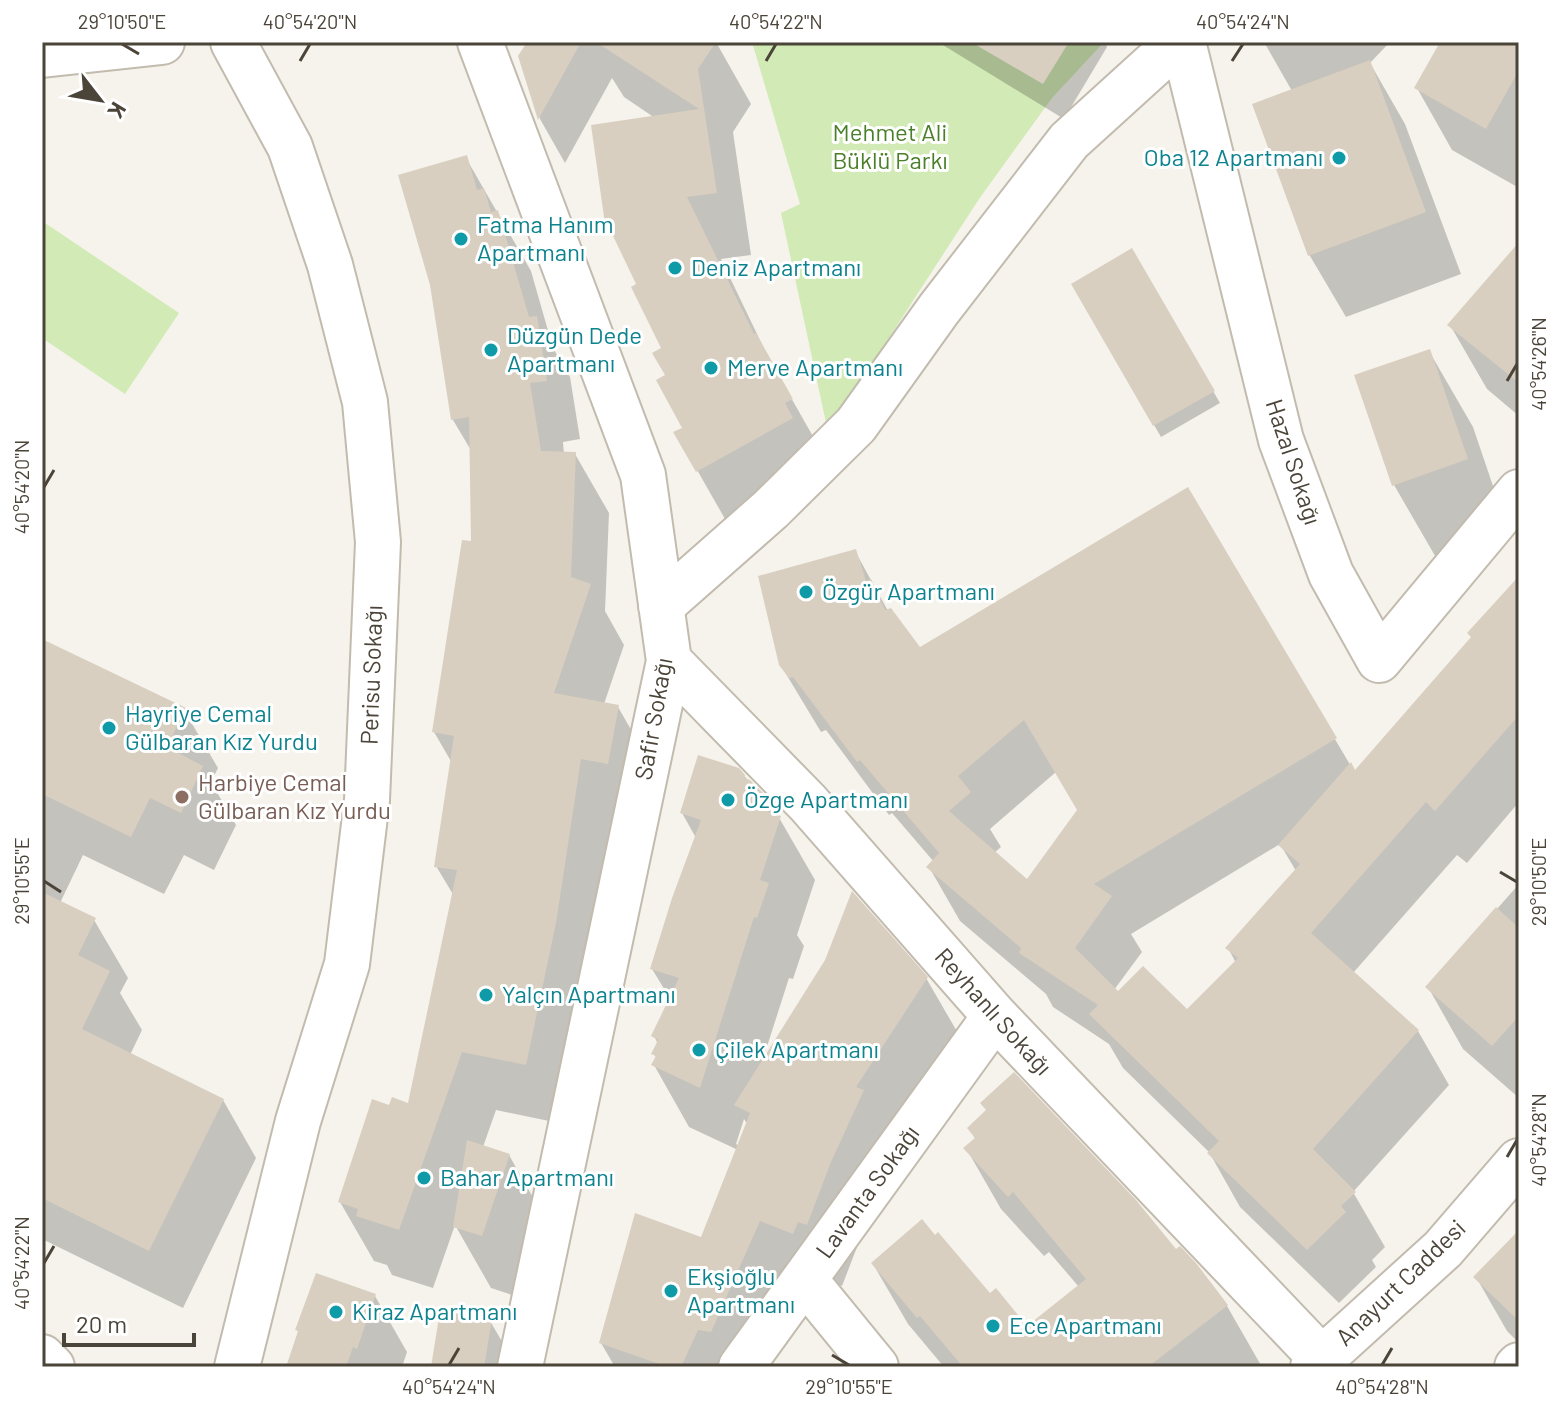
<svg xmlns="http://www.w3.org/2000/svg" width="1561" height="1409" viewBox="0 0 1561 1409" font-family="Barlow,sans-serif">
<style>
.green{fill:#d2eab5}
.shadow{fill:#0003;fill-rule:evenodd}
.building{fill:#d8cfc1;fill-rule:evenodd}
.lines{fill:none;stroke-linecap:round;stroke-linejoin:round}
.minor-casing{stroke:#c2bbae;stroke-width:48}
.tertiary-casing{stroke:#c2bbae;stroke-width:48}
.minor{stroke:#fff;stroke-width:44}
.tertiary{stroke:#fff;stroke-width:44}
.ticks{fill:none;stroke:#4b4439;stroke-width:3}
.culture-dot{fill:#0f9aa8;stroke:#fff;stroke-width:3}
.education-dot{fill:#8d6e63;stroke:#fff;stroke-width:3}
.labels{text-anchor:middle;stroke-width:6;stroke-linejoin:round;paint-order:stroke}
.park-label{font-size:24px;fill:#4a7f2a;stroke:#fff}
.culture-label{font-size:24px;fill:#0d838f;stroke:#fff;text-anchor:start}
.street-label{font-size:24px;fill:#4b4439;stroke:#fff}
.education-label{font-size:24px;fill:#785e54;stroke:#fff;text-anchor:start}
.neatline{fill:none;stroke:#4b4439;stroke-width:3}
.ticks-label{font-size:20px;text-anchor:middle;fill:#4b4439}
</style>
<rect width="100%" height="100%" fill="#f6f3ec"/>
<path class="green" d="M752,42H1104L1052,98L979,199L828,432L781,213L800,204Z
M42,221L179,313L125,394L42,338Z"/>
<path class="shadow" d="M529,42H716L751,104L733,132L751,255L721,259L769,359L827,461L733,533L676,433L684,429L668,376L663,349L639,285L655,118L624,97L612,78L565,163L540,119L520,56Z
M938,42H1105L1107,47L1064,119Z
M1264,42H1390L1370,63L1405,124L1461,274L1346,317L1310,256L1255,105L1292,91Z
M1443,42H1519V188L1452,150L1417,88Z
M466,158L531,271L553,348L570,377L580,439L563,442L564,454H575L609,513L605,611L624,645L604,704L618,707L652,766L559,1123L496,1110L483,1147L509,1155L544,1217L518,1297L491,1288L455,1225L433,1288L392,1275L387,1265L374,1261L340,1202L390,1108L410,1105L454,896L436,866L452,763L434,732L473,544L472,452L453,420Z
M1132,250L1220,403L1161,437L1073,284Z
M1519,273V416L1487,389L1450,325Z
M1429,351L1473,427L1510,536L1438,561L1394,485Z
M1187,489L1355,773L1472,639L1519,579V802L1467,863L1457,855L1353,973L1418,1031L1449,1085L1353,1192L1385,1247L1372,1260L1376,1267L1339,1303L1240,1207L1209,1152L1123,1068L1109,1044L1053,1007L1046,994L960,921L929,867L934,862L892,813L889,815L826,730L821,732L780,664L855,551L888,611L919,650ZM1056,772L1079,811L1027,882L994,853L1001,847L990,829ZM1280,844L1296,871L1228,948L1236,963L1187,1012L1114,990L1142,952L1131,934Z
M42,641L184,710L218,768L211,782L236,825L214,870L184,855L164,894L83,855L60,903L94,920L128,978L120,993L142,1030L130,1055L223,1100L256,1158L183,1308L42,1239Z
M744,776L770,802L815,880L797,935L804,946L793,979L789,978L763,1059L926,978L962,1040L866,1224L842,1286L833,1283L796,1282L758,1367H615L601,1343L702,1239L738,1150L689,1127L654,1065L657,1059L654,1054L658,1044L654,1036L671,1000L652,969L696,838L682,813ZM744,1119L748,1125L739,1146L736,1144Z
M1519,884V1098L1463,1049L1428,987Z
M969,1128L1176,1251L1227,1306L1262,1367H944L908,1324L873,1264L990,1296L1027,1328L1079,1287L1049,1252L1044,1256L1001,1209L966,1148L976,1140Z
M1519,1233V1343L1507,1331L1476,1277Z
M375,1296L407,1352L402,1367H288L300,1334L297,1330Z
M490,1321L517,1367H433Z"/>
<path class="building" d="M527,42H581L538,120L518,56Z
M596,42H716L698,69L717,193L687,197L754,334L756,333L793,399L785,403L793,418L696,472L673,432L682,428L656,380L665,375L652,353L661,348L631,287L636,284L604,217L591,125L699,109Z
M971,42H1069L1043,84Z
M1440,42H1519V70L1486,129L1414,88Z
M1370,60L1426,212L1308,256L1252,104Z
M467,155L477,190L484,188L491,212L498,210L529,317L537,316L547,381L530,383L541,451L576,452L571,577L591,584L554,693L619,705L608,764L581,759L556,923L526,1065L462,1052L399,1230L356,1216L358,1209L338,1202L372,1099L389,1105L392,1097L408,1103L457,870L434,867L454,736L432,732L462,540L471,541L469,417L451,420L430,285L398,175Z
M1519,242V383L1447,325Z
M1132,248L1215,391L1153,426L1071,284Z
M1430,349L1468,459L1392,486L1354,375Z
M1188,487L1337,738L1094,884L1112,896L1075,948L1118,991L1143,966L1187,1009L1238,958L1225,948L1300,864L1278,845L1351,762L1355,770L1471,637L1467,633L1519,576V715L1435,811L1426,802L1311,933L1419,1030L1313,1149L1356,1192L1341,1206L1346,1212L1307,1250L1207,1153L1219,1141L1089,1014L1098,1005L1019,953L1021,948L926,867L939,853L860,760L857,762L793,677L789,678L779,665L758,576L856,549L866,581L871,579L885,610L891,608L920,647ZM1024,720L1077,810L1027,879L949,811L971,792L958,776Z
M42,639L186,708L167,747L203,766L181,813L150,798L131,837L42,794Z
M698,755L739,768L745,775L744,778L750,780L771,801L768,812L781,816L760,880L769,883L757,918L754,917L700,1088L651,1065L656,1056L651,1054L658,1040L651,1036L679,978L650,969L672,898L701,820L680,813Z
M852,891L928,977L856,1087L864,1090L831,1162L807,1225L798,1222L793,1234L760,1221L711,1332L698,1330L681,1367H668L599,1343L635,1213L701,1237L750,1113L734,1105L825,960Z
M42,892L96,918L78,955L110,971L82,1029L224,1099L149,1251L42,1198Z
M1496,907L1519,928V1016L1492,1046L1425,987Z
M1014,1072L1136,1200L1176,1249L1180,1246L1196,1263L1228,1305L1148,1367H963L920,1316L917,1318L871,1263L922,1219L935,1235L938,1232L990,1293L996,1288L1027,1326L1086,1279L1013,1192L1008,1197L963,1148L975,1138L967,1128L986,1110L980,1103Z
M467,1140L510,1154L482,1236L453,1227Z
M1519,1230V1321L1473,1277Z
M316,1273L376,1294L357,1349L353,1347L346,1367H286L298,1331L295,1330Z
M440,1311L492,1319L484,1367H431Z"/>
<g class="lines">
<defs>
<path id="minor" d="M233,42L290,147L330,265L365,402L378,542L367,800L347,964L298,1121L237,1367
M480,42L643,475L669,661L520,1367
M1183,42L1281,440L1331,574L1379,660L1519,492
M42,55L162,42
M661,606L771,509L856,425L939,309L1069,141L1178,42
M669,661L808,803L995,1016L1322,1359
M805,1280L876,1367
M741,1367L995,1016
M1517,1367L1519,1365"/>
<path id="tertiary" d="M42,1357L52,1367
M1313,1367L1443,1249L1519,1161"/>
</defs>
<use href="#minor" class="minor-casing"/>
<use href="#tertiary" class="tertiary-casing"/>
<use href="#minor" class="minor"/>
<use href="#tertiary" class="tertiary"/>
</g>
<path class="ticks" d="M122,44L139,54M300,61L310,44M766,61L776,44M1232,61L1243,44M1507,381L1517,364M44,487L54,470M1500,872L1517,882M44,881L61,892M1507,1157L1517,1140M44,1263L54,1246M832,1355L849,1365M449,1365L459,1348M1382,1365L1392,1348"/>
<g class="culture-dot">
<circle cx="1339" cy="158" r="8"/>
<circle cx="461" cy="239" r="8"/>
<circle cx="675" cy="268" r="8"/>
<circle cx="491" cy="350" r="8"/>
<circle cx="711" cy="368" r="8"/>
<circle cx="806" cy="592" r="8"/>
<circle cx="109" cy="728" r="8"/>
<circle cx="728" cy="800" r="8"/>
<circle cx="486" cy="995" r="8"/>
<circle cx="699" cy="1050" r="8"/>
<circle cx="424" cy="1178" r="8"/>
<circle cx="671" cy="1291" r="8"/>
<circle cx="336" cy="1312" r="8"/>
<circle cx="993" cy="1326" r="8"/>
</g>
<circle class="education-dot" cx="182" cy="797" r="8"/>
<g class="labels">
<g class="park-label">
<text x="890" y="141">Mehmet Ali<tspan x="890" dy="28">Büklü Parkı</tspan></text>
</g>
<g class="culture-label">
<text x="1323" y="166" text-anchor="end">Oba 12 Apartmanı</text>
<text x="477" y="233">Fatma Hanım<tspan x="477" dy="28">Apartmanı</tspan></text>
<text x="691" y="276">Deniz Apartmanı</text>
<text x="507" y="344">Düzgün Dede<tspan x="507" dy="28">Apartmanı</tspan></text>
<text x="727" y="376">Merve Apartmanı</text>
<text x="822" y="600">Özgür Apartmanı</text>
<text x="125" y="722">Hayriye Cemal<tspan x="125" dy="28">Gülbaran Kız Yurdu</tspan></text>
<text x="744" y="808">Özge Apartmanı</text>
<text x="502" y="1003">Yalçın Apartmanı</text>
<text x="715" y="1058">Çilek Apartmanı</text>
<text x="440" y="1186">Bahar Apartmanı</text>
<text x="687" y="1285">Ekşioğlu<tspan x="687" dy="28">Apartmanı</tspan></text>
<text x="352" y="1320">Kiraz Apartmanı</text>
<text x="1009" y="1334">Ece Apartmanı</text>
</g>
<g class="street-label">
<text transform="translate(1293 462) rotate(72)" y="8">Hazal Sokağı</text>
<text transform="translate(372 675) rotate(-88)" y="8">Perisu Sokağı</text>
<text transform="translate(654 719) rotate(-80)" y="8">Safir Sokağı</text>
<text transform="translate(993 1012) rotate(48)" y="8">Reyhanlı Sokağı</text>
<text transform="translate(868 1192) rotate(-54)" y="8">Lavanta Sokağı</text>
<text transform="translate(1401 1283) rotate(-44)" y="8">Anayurt Caddesi</text>
</g>
<g class="education-label">
<text x="198" y="791">Harbiye Cemal<tspan x="198" dy="28">Gülbaran Kız Yurdu</tspan></text>
</g>
</g>
<rect width="1561" height="1409" fill="none" stroke="#ffffff" stroke-width="88"/>
<g transform="translate(100 100) rotate(121)" stroke="#ffffff" stroke-width="6" paint-order="stroke">
<path d="M0-6L14 30L0 20L-14 30Z" fill="#4b4439"/>
<text y="-12" font-size="22" font-weight="bold" text-anchor="middle" fill="#4b4439">K</text>
</g>
<path d="M64 1333v12h130v-12" fill="none" stroke="#4b4439" stroke-width="4"/>
<text x="76" y="1333" font-size="24" fill="#4b4439" stroke="#ffffff" stroke-width="6" paint-order="stroke">20 m</text>
<rect x="44" y="44" width="1473" height="1321" class="neatline"/>
<g class="ticks-label">
<text x="122" y="29">29°10'50"E</text>
<text x="310" y="29">40°54'20"N</text>
<text x="776" y="29">40°54'22"N</text>
<text x="1243" y="29">40°54'24"N</text>
<text transform="translate(1539 364) rotate(-90)" y="7">40°54'26"N</text>
<text transform="translate(22 487) rotate(-90)" y="7">40°54'20"N</text>
<text transform="translate(22 881) rotate(-90)" y="7">29°10'55"E</text>
<text transform="translate(1539 882) rotate(-90)" y="7">29°10'50"E</text>
<text transform="translate(1539 1140) rotate(-90)" y="7">40°54'28"N</text>
<text transform="translate(22 1263) rotate(-90)" y="7">40°54'22"N</text>
<text x="449" y="1394">40°54'24"N</text>
<text x="849" y="1394">29°10'55"E</text>
<text x="1382" y="1394">40°54'28"N</text>
</g>
</svg>
